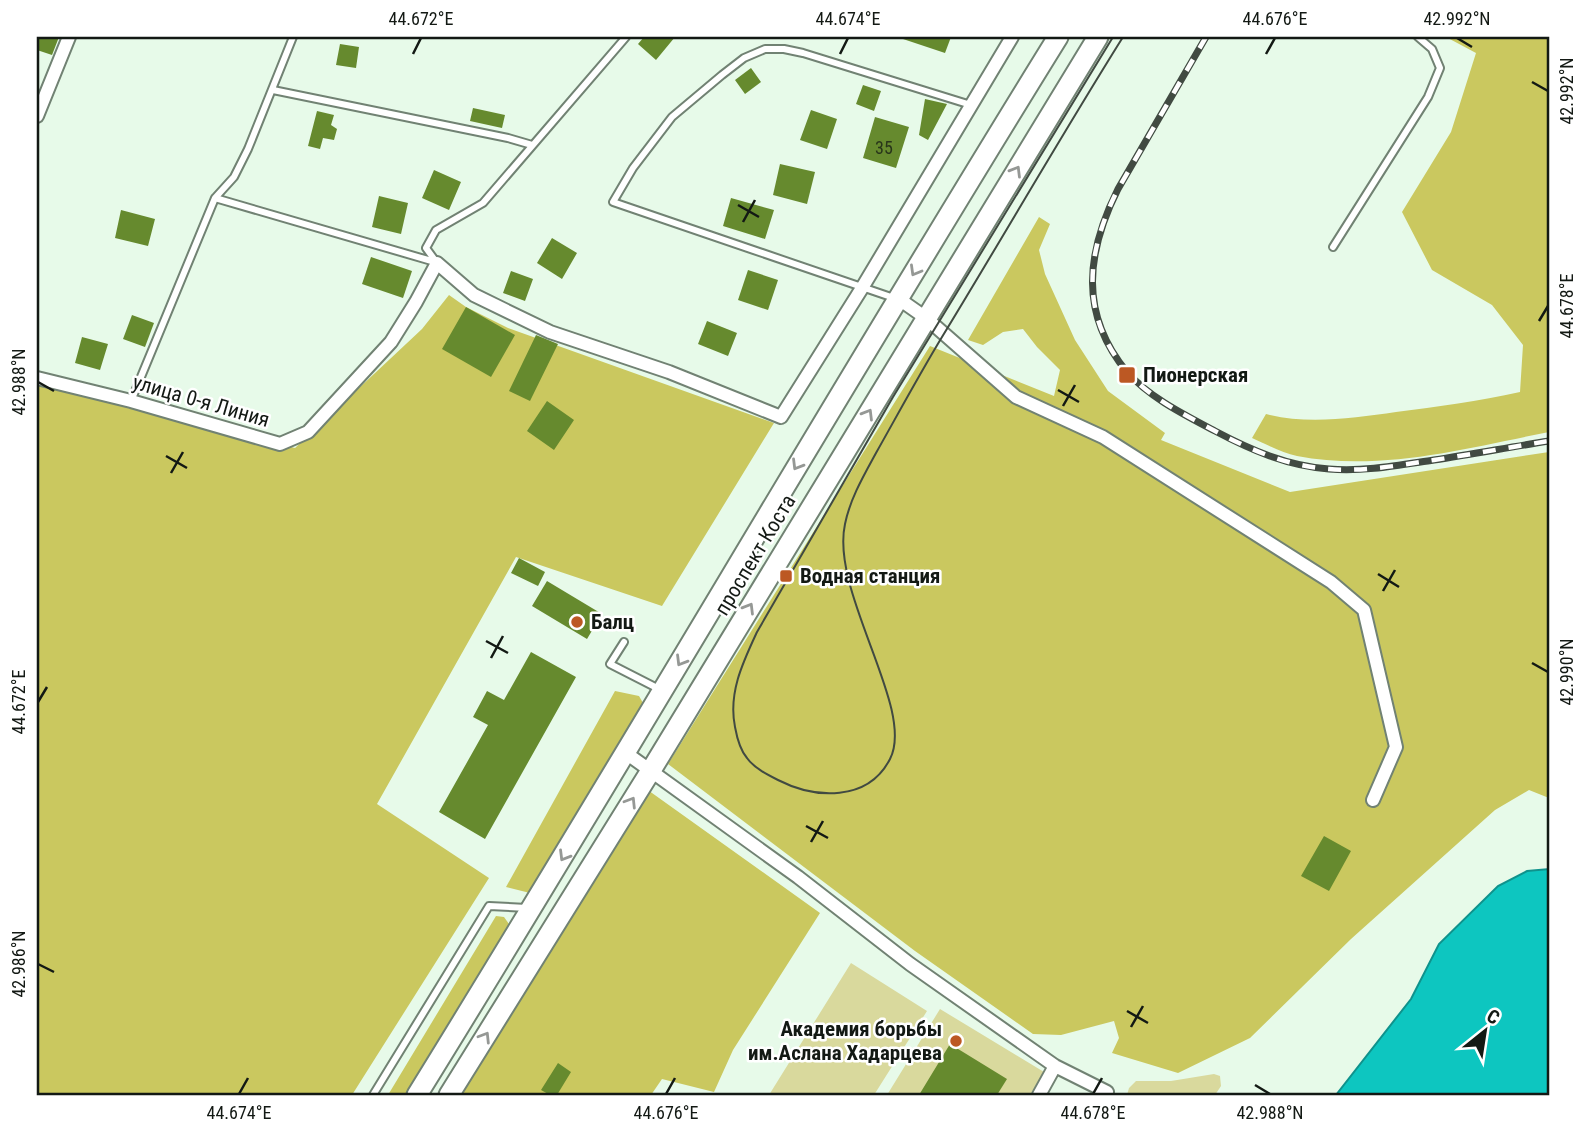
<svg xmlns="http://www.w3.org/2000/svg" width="1586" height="1132" viewBox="0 0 1586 1132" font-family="'Roboto Condensed',sans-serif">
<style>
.green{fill:#d9d99d}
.forest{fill:#cac85f}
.water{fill:#0dc6c0;stroke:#0f928c;stroke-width:2}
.building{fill:#668a2e}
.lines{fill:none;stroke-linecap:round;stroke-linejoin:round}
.lane-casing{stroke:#718273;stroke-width:10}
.street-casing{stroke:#718273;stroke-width:16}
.primary-casing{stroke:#718273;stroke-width:23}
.lane{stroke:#fff;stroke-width:6}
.street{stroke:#fff;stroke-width:12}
.primary{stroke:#fff;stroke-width:19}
.tram{stroke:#414a42;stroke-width:2}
.rail-casing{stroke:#414a42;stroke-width:7}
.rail{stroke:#fff;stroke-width:4.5;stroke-dasharray:13;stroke-linecap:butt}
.oneway{stroke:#959895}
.ticks{fill:none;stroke:#131914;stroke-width:2.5}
.poi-dot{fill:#bc5823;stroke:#fff;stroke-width:2.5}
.labels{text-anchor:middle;stroke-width:5;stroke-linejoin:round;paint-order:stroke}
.number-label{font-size:18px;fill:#28351a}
.poi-label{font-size:21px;font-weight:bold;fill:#131914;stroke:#fff;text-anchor:start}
.street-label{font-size:21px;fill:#131914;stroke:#fff}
.neatline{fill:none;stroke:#131914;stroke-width:2.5}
.ticks-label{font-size:18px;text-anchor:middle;fill:#131914}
</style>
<rect width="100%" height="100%" fill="#e7fae9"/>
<path class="green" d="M851,963L927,1011L874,1095H769Z
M940,1009L1044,1072L1030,1095H887Z
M1214,1074L1220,1076L1221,1086L1215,1095H1127L1129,1088L1136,1081H1171Z"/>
<path class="forest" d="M1446,37H1549V432C1467,448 1381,472 1297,456C1282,453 1266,444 1252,438L1266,414C1307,425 1354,418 1396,412C1437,407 1479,401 1520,392L1523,345L1492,305L1432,270L1402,212L1451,132L1476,53Z
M1039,217L1050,224L1039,250L1045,274L1075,340L1108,391L1165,433L1161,440L1290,492L1549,452V798L1529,790L1495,810L1351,939L1250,1038L1178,1073L1112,1053L1119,1038L1114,1021L1061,1035L1033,1034L915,951L668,764L930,346L1054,396L1060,370L1037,347L1023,329L1003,332L983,345L968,340Z
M449,295L466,307L508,328L774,423L662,606L516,557L377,804L489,878L352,1095H37V384L295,448L422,329Z
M615,691L639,696L643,703L641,710L530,893L506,887Z
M645,788L820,913L733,1050L714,1092L662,1079L651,1095H456Z
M496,916L504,917L509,924L508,929L406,1095H388Z"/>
<path class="water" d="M1549,869V1095H1336L1411,999L1439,944L1498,886L1527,871Z"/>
<path class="building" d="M37,37H59L52,55L37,50Z
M644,37H675L656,60L638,44Z
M904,37H951L945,53L903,39Z
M340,44L359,47L356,68L336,65Z
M751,68L761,82L745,94L735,80Z
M863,85L881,91L874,111L856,104Z
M925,99L947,104L928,140L919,135Z
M473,108L505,115L502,128L470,121Z
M811,110L837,119L827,149L800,140Z
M317,111L334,115L331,125L337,129L334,140L323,138L320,149L308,146Z
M875,117L909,127L896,168L863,158Z
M780,164L815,172L807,204L773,195Z
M434,170L461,182L449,210L422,198Z
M379,196L408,203L401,234L372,227Z
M731,198L774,210L765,239L723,226Z
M121,210L155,219L148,246L115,238Z
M552,238L577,253L562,279L537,263Z
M371,257L412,271L403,298L362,284Z
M748,270L778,280L768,310L738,300Z
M511,271L533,279L525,301L503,293Z
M466,307L515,335L491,377L442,349Z
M132,315L154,323L145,347L123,339Z
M707,321L737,333L728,356L698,344Z
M536,335L558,344L530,401L509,391Z
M82,337L108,344L100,370L75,363Z
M547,401L574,420L554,450L527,431Z
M519,558L545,572L538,586L511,573Z
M547,581L602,614L587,639L532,606Z
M531,652L576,677L485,839L439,812L488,725L473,717L487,691L504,700Z
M1324,836L1351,851L1329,891L1301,876Z
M950,1044L1007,1079L997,1095H919Z
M558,1063L571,1072L557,1095H550L541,1090Z"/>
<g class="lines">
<defs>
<path id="lane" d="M273,90L508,138L532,145
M215,198L435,262
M1333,247L1428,97L1440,68L1432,49L1418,37
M437,263L426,248L436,230L483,203L626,37
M894,298L613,202L633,168L672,117L722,75L744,58L765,49H784L803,53L971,105
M131,401L215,198L234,177L248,149L293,37
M624,642L610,664L659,689
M373,1095L489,906L527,908"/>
<path id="street" d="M37,116L69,37
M899,299L926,318L1016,397L1103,437L1331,582L1364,610L1396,747L1373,800
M37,378L131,401L280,444L308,432L391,342L416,302L437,263L474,295L550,332L669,372L781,417L862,288L1012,37
M626,753L798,877L910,964L1055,1066L1107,1092
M1039,1095L1055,1066"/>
<path id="primary" d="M417,1095C634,744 841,387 1058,37
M449,1095L650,772L1098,37"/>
</defs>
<use href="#lane" class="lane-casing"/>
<use href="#street" class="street-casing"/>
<use href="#primary" class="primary-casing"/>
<use href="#lane" class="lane"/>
<use href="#street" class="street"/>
<use href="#primary" class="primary"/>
<path class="tram" d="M1113,37L893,397L757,632C743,662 728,693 735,727C737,738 740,750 747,758C754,768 768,775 778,780C815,799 868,802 890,759C916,709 830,593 845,524C850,499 864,475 876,453C898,414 919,375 942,337C1003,237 1061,136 1123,37"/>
<defs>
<path id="rail" d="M1206,37L1118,189C1086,253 1079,314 1127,372C1150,398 1185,415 1215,431C1251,450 1287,466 1329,469C1364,472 1400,465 1434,460C1473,454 1511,447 1549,441"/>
</defs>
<use href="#rail" class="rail-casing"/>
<use href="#rail" class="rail"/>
</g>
<defs><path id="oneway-chevron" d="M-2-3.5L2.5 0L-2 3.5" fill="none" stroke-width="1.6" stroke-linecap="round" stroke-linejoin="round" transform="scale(1.75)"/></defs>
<g class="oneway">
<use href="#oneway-chevron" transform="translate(1016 171) rotate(-59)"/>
<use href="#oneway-chevron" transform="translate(915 271) rotate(120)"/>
<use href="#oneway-chevron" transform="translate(868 414) rotate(-59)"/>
<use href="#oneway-chevron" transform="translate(797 465) rotate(121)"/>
<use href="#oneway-chevron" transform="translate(749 608) rotate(-59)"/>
<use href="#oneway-chevron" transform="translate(681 661) rotate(121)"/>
<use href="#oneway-chevron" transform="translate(631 802) rotate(-58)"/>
<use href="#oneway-chevron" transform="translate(564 856) rotate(121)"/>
<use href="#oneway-chevron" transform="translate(485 1037) rotate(-58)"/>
</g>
<path class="ticks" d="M1457,38L1472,47M413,54L421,38M840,54L848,38M1266,54L1275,38M1532,82L1548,91M738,205L759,217M743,222L755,200M1539,321L1548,306M38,382L54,391M1058,390L1079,402M1063,406L1075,385M166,456L187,468M171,473L183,452M1378,574L1399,587M1383,591L1395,570M486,641L508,653M491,658L503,636M1532,663L1548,672M38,702L47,687M806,826L828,838M811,842L823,821M38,964L54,972M1127,1011L1148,1023M1131,1027L1143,1006M1255,1085L1270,1094M239,1094L248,1078M666,1094L675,1078M1093,1094L1102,1078"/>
<g class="poi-dot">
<rect x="1118" y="366" width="18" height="18" rx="3.5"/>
<rect x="779" y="569" width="14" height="14" rx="3.5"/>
<circle cx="577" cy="622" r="7"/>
<circle cx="956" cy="1041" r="7"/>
</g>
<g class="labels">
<g class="number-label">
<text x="884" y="154">35</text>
</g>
<g class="poi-label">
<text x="1143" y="382">Пионерская</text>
<text x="800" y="583">Водная станция</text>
<text x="591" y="629">Балц</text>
<text x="942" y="1036" text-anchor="end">Академия борьбы<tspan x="942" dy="24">им.Аслана Хадарцева</tspan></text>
</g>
<g class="street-label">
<text transform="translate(201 401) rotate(16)" y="7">улица 0-я Линия</text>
<text transform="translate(755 555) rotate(-59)" y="7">проспект Коста</text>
</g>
</g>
<rect width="1586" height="1132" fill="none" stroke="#ffffff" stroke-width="77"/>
<g transform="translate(1485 1031) rotate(30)" stroke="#ffffff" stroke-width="5" paint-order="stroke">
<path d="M0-5L12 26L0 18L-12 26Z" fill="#131914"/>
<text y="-10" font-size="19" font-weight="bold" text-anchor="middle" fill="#131914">С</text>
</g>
<rect x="38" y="38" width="1510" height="1056" class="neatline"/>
<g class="ticks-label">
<text x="421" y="25">44.672°E</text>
<text x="848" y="25">44.674°E</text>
<text x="1275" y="25">44.676°E</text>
<text x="1457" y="25">42.992°N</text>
<text transform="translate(1567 91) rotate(-90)" y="6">42.992°N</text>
<text transform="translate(1567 306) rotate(-90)" y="6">44.678°E</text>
<text transform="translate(19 382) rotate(-90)" y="6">42.988°N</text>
<text transform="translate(1567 672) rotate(-90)" y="6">42.990°N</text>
<text transform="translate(19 702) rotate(-90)" y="6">44.672°E</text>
<text transform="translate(19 964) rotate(-90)" y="6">42.986°N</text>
<text x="239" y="1119">44.674°E</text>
<text x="666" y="1119">44.676°E</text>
<text x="1093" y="1119">44.678°E</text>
<text x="1270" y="1119">42.988°N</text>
</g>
</svg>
